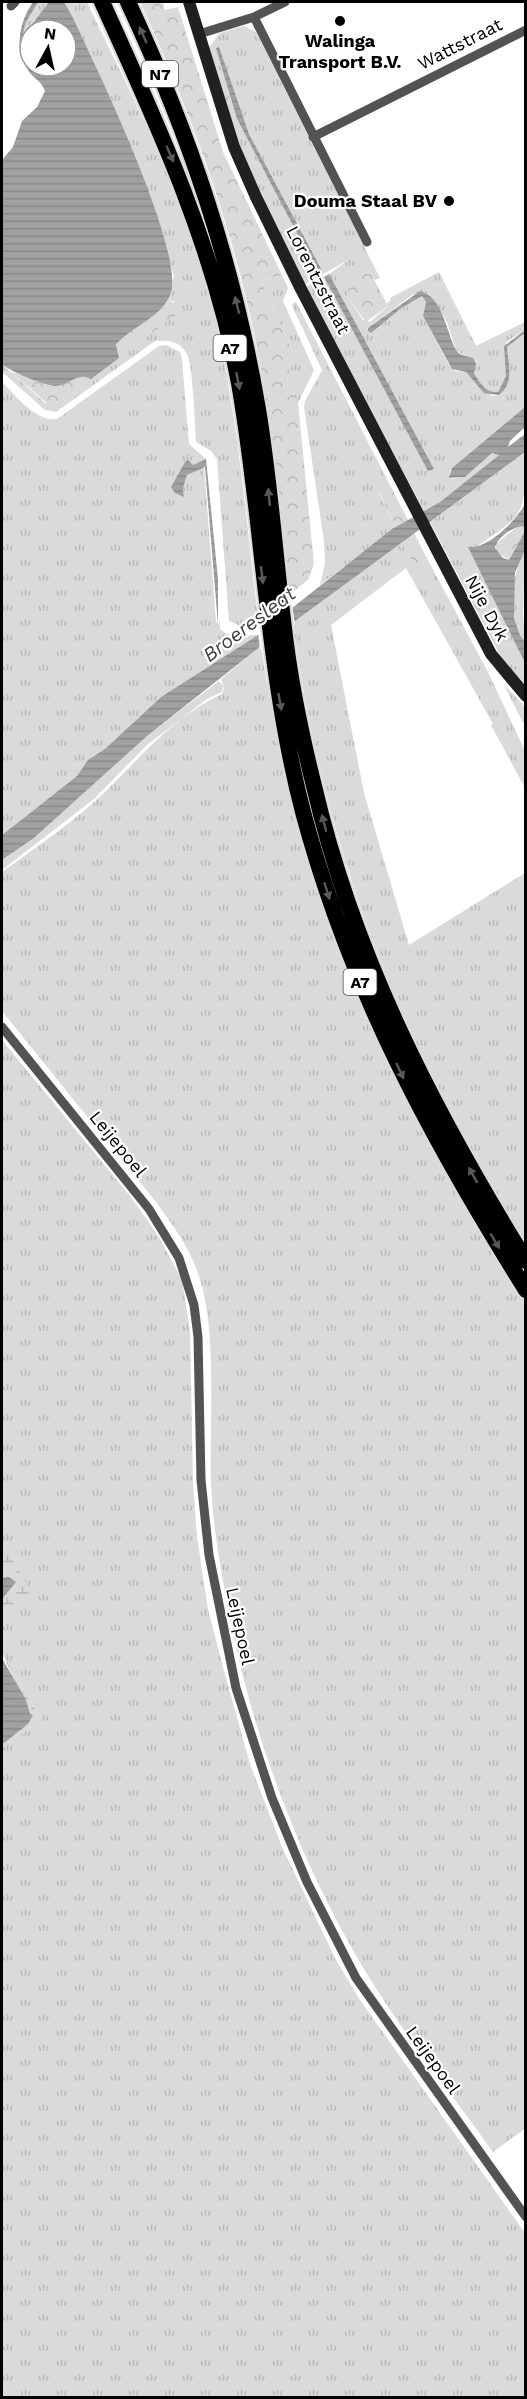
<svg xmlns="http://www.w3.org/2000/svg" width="527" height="2399" viewBox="0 0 527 2399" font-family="'Work Sans',sans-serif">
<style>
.grass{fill:url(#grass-tufts);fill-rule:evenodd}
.forest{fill:url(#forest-crowns)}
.wetland{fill:url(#wetland-marsh)}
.water{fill:url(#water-rules);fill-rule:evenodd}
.pier{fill:#fff}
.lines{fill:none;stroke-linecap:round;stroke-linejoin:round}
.highway-casing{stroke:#dbdbdb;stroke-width:20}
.street{stroke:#535353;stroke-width:9}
.secondary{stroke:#202020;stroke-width:12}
.highway{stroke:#000;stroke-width:16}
.oneway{fill:#595959}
.poi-dot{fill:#000;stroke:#fff;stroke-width:2}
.labels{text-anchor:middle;stroke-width:4.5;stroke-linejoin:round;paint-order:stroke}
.shield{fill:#fff;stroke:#4c4c4c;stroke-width:1.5}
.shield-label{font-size:16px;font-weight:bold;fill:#000}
.poi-label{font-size:18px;font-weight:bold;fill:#000;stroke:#fff}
.street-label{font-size:18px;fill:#000;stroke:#fff}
.water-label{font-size:20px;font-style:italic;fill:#424242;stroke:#fff}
</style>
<defs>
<pattern id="grass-tufts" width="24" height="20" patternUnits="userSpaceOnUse" patternTransform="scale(1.5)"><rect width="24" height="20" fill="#dadada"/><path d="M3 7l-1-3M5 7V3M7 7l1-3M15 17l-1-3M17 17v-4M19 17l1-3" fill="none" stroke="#b9b9b9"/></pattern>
<pattern id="forest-crowns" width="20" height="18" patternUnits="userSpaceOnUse" patternTransform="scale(1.5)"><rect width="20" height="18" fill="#dadada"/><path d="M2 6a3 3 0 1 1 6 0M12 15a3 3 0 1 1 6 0" fill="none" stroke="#b9b9b9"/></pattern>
<pattern id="wetland-marsh" width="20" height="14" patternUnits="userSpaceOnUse" patternTransform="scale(1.5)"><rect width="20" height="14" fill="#dadada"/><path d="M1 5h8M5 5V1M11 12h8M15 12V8" fill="none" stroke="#b9b9b9"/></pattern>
<pattern id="water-rules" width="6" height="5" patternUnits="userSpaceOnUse" patternTransform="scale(1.5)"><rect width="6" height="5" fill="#a1a1a1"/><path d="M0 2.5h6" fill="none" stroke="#898989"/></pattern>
</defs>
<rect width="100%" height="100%" fill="#fff"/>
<path class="grass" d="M38,2H49L23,36L25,24Z
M64,2H87C124,80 164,156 192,238C235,365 242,487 258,618L251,625H238L229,621L217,459L211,451L196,442C195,425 193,367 187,354C180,341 167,340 155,341L56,412L45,410L2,372V364L45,403H56L175,302L168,300L174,276L159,223L94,62Z
M244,26L256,32L380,278L375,280L369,271L347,290L349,299L363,320L370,322L388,306L387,303L391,300L390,298L439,272L476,346L525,322V330L506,342V376L498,392C485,393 481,383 474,373L476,364L456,350L447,322L430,295L424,292L412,295L367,329L371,332L400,309L422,296L426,302L423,316L449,365L455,371L466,372L492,396L500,395L507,384V347L525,333V407L452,468L450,472L451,479L465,477L492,453L500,454L440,502L424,511L305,287L324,277L428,470L329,274L350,259L304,285L240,147L209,47L220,33ZM217,46L249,134L322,269L319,272L237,119Z
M282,275L288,288L283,301L314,370L298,403L287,379L294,355L261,281Z
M296,302L390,485L378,492L396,527L320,585L325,563L324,541L304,407L305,401L322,370L293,308L292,304Z
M167,345L180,352L182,359L189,444L206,459L194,465H186L175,480L184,496L183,488L187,475L204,466L216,622L219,624L220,621V629L227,634L237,636L258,635L161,697L106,748L92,757L77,776L2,835V382C16,396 36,422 57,419L159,346Z
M525,452C525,515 527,512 476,547H469L525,663V690L502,659L430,522Z
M401,541L419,572L430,564L489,674L525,751V788L491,725L493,724L406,568L331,625L364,793L409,945L525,873V1243C404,1054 321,844 293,621Z
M525,550L523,615L525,642C506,618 512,574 525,550Z
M261,646C284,795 329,938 393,1074C431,1154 478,1228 525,1302L526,2128L493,2152C451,2093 405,2036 367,1974C304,1871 254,1741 231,1623C222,1577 213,1531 211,1484C209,1423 218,1329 198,1273C189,1247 172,1224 156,1202L2,1011V872C38,846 75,821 107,790C143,754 175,716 222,694L224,688L221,679Z
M219,681L223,686L222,692L207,699L147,745L94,799L2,870V860L34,838L147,736Z
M503,683L525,707V722L523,723Z
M2,1040L130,1196L159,1237L182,1280L190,1331L193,1483L197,1537L208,1609L223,1667L250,1764L282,1847L336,1960L360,2000L525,2233V2397H2V1748L41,1719L2,1653V1543L23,1578L2,1538Z"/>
<path class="forest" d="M140,2H163L165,10L178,7L223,152L282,275L261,281L294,355L287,379L298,403L314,564L308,580L290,594C280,516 274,437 259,359C236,235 193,117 140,2Z
M369,270L388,306L366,322L349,299L347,290L351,283Z
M168,300L184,309L119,358L115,349L120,340Z
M11,372C25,374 42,386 56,386C68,385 79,371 91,379L62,401L49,405Z
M390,485L408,520L396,527L378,491Z
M518,526H525V531L509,560L496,551V544Z
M414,533L430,564L419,573L401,541Z"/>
<path class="wetland" d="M2,1538L32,1594L2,1617V1599L14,1586L9,1577L2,1578Z
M2,1653L41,1719L2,1748V1742L28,1724L30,1714Z"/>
<path class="water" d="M33,2H38L25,24L23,36L49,2H64L72,16C95,64 184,249 171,292C164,317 131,326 116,345L119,358L91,379C78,371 68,386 55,386C43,385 9,371 2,364V160L13,147L22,121L37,107L45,91C42,82 36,80 30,73C13,51 19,22 33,2ZM30,30H66V66H30Z
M219,47L249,134L322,270L318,273L237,119L216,48Z
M329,274L434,469L428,471L324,277Z
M420,291C442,295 447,334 456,350C460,356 467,356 473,358L476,364L474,373C480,383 486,393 498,392L506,376L504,346L525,330V333L507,347C508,364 515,383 499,395L484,393L466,372L452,369L423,316L426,302L422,296L400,309L371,333L368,331V328Z
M525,407V427L510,441L508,447L525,434V452L261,646L147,736L34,838L2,860V835L77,776L88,760L106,748L161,697L258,635L392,529L440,502L499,455L492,453L465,477L449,478L452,468Z
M206,459L218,579V625L205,467L187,475L183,488L184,497L175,493L171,487L185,462L188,460L193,465Z
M525,504V526C515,525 497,537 495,548L503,558L509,560L525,531V550L515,573L514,618L520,635L525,642V663L468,547C489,549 516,520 525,504Z
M9,1577L16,1582L2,1599V1578Z
M2,1658L26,1700L30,1714L33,1715L28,1724L4,1743L2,1742Z"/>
<path class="pier" d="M292,605L295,624L260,650L258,631Z"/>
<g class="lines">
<defs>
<path id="highway" d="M102,2C158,125 215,249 239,383C264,526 266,670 303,812C350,988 430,1137 526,1290
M128,2C190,135 233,263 258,409C270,481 275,555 284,628C290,681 301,734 314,786C354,958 434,1112 526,1261"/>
</defs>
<use href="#highway" class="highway-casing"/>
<path class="street" d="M11,6L15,2
M254,17L367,242
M199,34L254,17L285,2
M313,137L526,30
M2,1027L149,1209L179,1258L194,1305L198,1337L201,1480L209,1555L236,1688L272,1798L307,1882L356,1978L526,2217"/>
<path class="secondary" d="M189,2L234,147L256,197L301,289L491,654L526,696"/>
<use href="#highway" class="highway"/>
</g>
<defs><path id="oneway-solid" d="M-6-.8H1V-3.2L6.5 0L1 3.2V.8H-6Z" transform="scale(1.5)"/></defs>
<g class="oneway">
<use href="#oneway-solid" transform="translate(143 35) rotate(-114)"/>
<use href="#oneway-solid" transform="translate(170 154) rotate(67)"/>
<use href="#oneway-solid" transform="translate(237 305) rotate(-104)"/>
<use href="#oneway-solid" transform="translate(238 381) rotate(79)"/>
<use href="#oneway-solid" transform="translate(269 497) rotate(-96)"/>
<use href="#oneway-solid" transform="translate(262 575) rotate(83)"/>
<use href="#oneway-solid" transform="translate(280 702) rotate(80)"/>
<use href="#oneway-solid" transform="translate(324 823) rotate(-105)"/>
<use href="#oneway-solid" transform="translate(327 891) rotate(73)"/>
<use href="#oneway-solid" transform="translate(400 1071) rotate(65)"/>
<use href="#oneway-solid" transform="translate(473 1175) rotate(-119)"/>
<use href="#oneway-solid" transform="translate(495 1241) rotate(59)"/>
</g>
<g class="poi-dot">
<circle cx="340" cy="21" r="6"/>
<circle cx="449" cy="201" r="6"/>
</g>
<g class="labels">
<g class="shield">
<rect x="142" y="61" width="36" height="26" rx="4.5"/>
<rect x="213.5" y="335" width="33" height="26" rx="4.5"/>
<rect x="343.5" y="969" width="33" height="26" rx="4.5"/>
</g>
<g class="shield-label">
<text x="160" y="80">N7</text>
<text x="230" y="354">A7</text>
<text x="360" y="988">A7</text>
</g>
<g class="poi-label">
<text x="340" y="47">Walinga<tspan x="340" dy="21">Transport B.V.</tspan></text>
<text x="437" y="207" text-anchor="end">Douma Staal BV</text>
</g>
<g class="street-label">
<text transform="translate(460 44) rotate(-27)" y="6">Wattstraat</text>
<text transform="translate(318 280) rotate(63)" y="6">Lorentzstraat</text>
<text transform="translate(487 608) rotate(62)" y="6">Nije Dyk</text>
<text transform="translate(118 1144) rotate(51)" y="6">Leijepoel</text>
<text transform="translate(240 1626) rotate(78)" y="6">Leijepoel</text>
<text transform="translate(433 2060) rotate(54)" y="6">Leijepoel</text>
</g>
<g class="water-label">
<text transform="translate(249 624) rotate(-37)" y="7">Broeresleat</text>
</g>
</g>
<rect width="527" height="2399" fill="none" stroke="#000000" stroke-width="6"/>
<g transform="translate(48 48) rotate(8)"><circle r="28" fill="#ffffff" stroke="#999999" stroke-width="1.5"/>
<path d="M0-4.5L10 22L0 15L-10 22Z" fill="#000000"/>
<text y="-9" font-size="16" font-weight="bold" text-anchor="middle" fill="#000000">N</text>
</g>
</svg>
